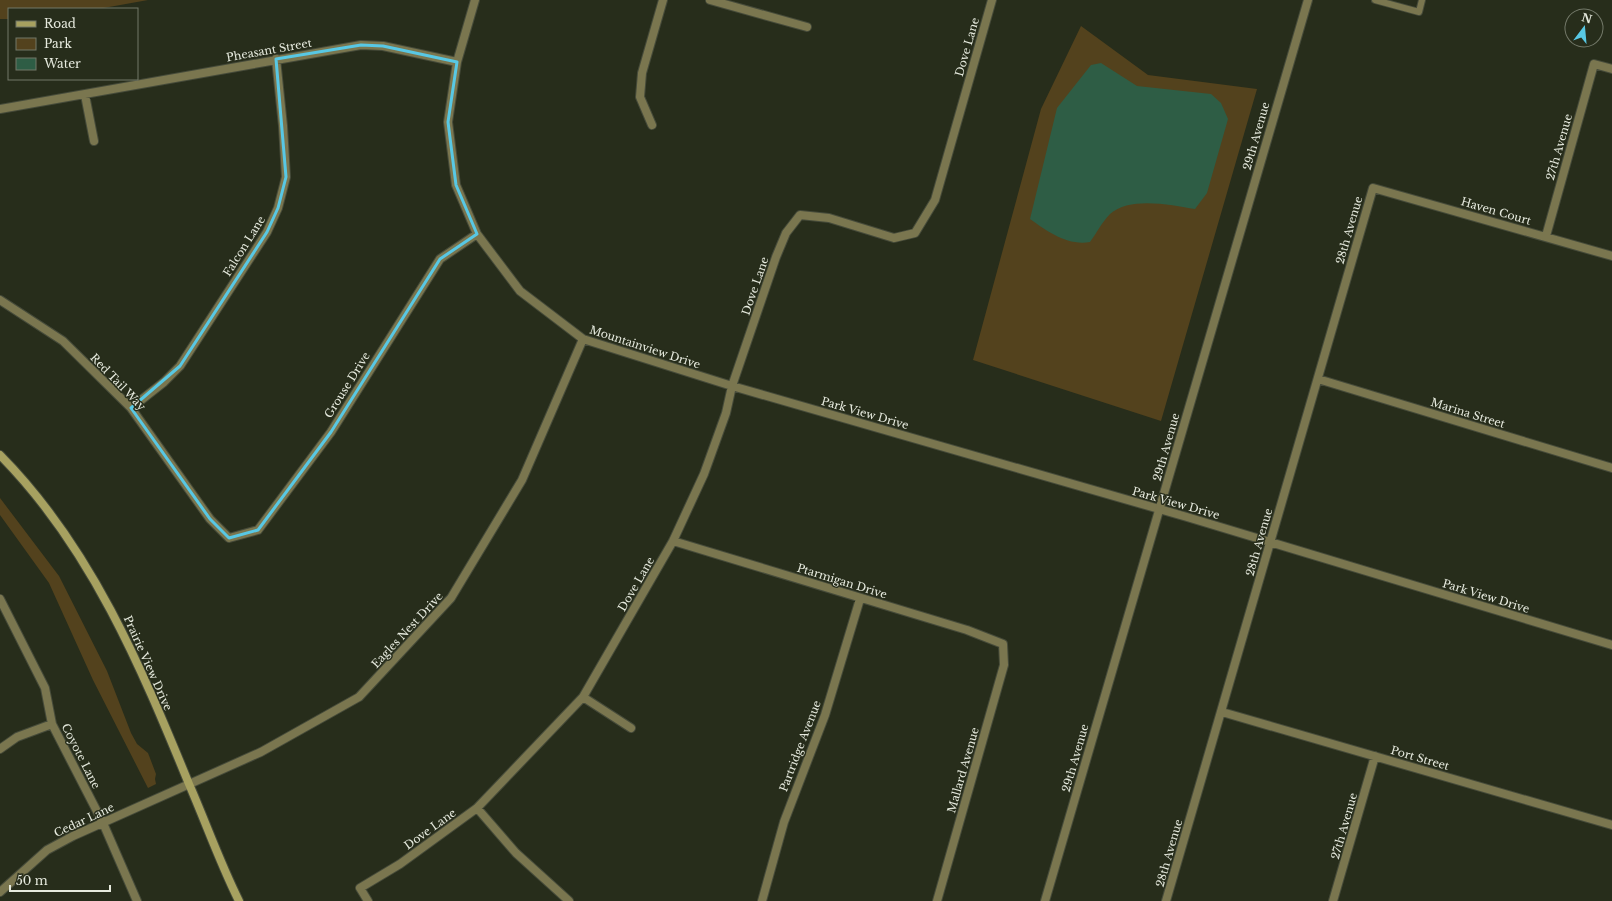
<svg xmlns="http://www.w3.org/2000/svg" width="1612" height="901" viewBox="0 0 1612 901" font-family="'Libre Baskerville',serif">
<style>
.green{fill:#53421d}
.water{fill:#2e5d45}
.lines{fill:none;stroke-linecap:round;stroke-linejoin:round}
.service-casing{stroke:#464b3a;stroke-width:8}
.minor-casing{stroke:#464b3a;stroke-width:10}
.tertiary-casing{stroke:#464b3a;stroke-width:10}
.secondary-casing{stroke:#464b3a;stroke-width:10}
.service{stroke:#7a764f;stroke-width:6}
.minor{stroke:#7a764f;stroke-width:8}
.tertiary{stroke:#7a764f;stroke-width:8}
.secondary{stroke:#a7a160;stroke-width:8}
.marked{fill:none;stroke:#58c8e4;stroke-width:3;stroke-linejoin:round}
.labels{text-anchor:middle;stroke-width:3;stroke-linejoin:round;paint-order:stroke}
.street-label{font-size:11px;fill:#e6eade;stroke:#272d1b}
</style>
<rect width="100%" height="100%" fill="#272d1b"/>
<path class="green" d="M0,0H148L98,9H9V19H0Z
M1081,26L1148,75L1257,89L1161,421L973,360L1041,109Z
M0,498L59,576L107,671L131,733L137,744L148,753L156,774L155,779L156,784L148,788L93,680L49,583L0,515Z"/>
<path class="water" d="M1101,63L1137,86L1211,94L1221,103L1228,119L1207,193L1195,209C1171,205 1130,196 1110,214C1102,222 1096,234 1090,242C1067,246 1047,231 1030,219L1057,108L1091,65Z"/>
<g class="lines">
<defs>
<path id="service" d="M1375,0L1419,12L1422,0"/>
<path id="minor" d="M475,0L457,62L448,122L456,185L477,234L520,291L583,339L732,386L1187,517L1612,645
M710,0L807,27
M85,95L94,141
M0,109L361,45L383,46L457,62
M652,125L640,97L642,73L663,0
M1546,236L1594,64L1612,69
M0,300L63,341L131,408L210,519L229,538L258,530L331,432L440,259L477,234
M1318,379L1612,468
M131,408L164,382L180,366L267,232L278,208L286,177L283,126L276,59
M673,541L967,630L1003,644L1004,665L937,901
M0,599L45,688L52,724L103,823L137,901
M583,697L631,728
M1222,712L1612,825
M0,749L17,737L52,724
M477,808L516,853L569,901
M0,892L47,850L73,836L261,752L359,697L451,598L522,480L583,339
M368,901L360,888L400,864L477,808L583,697L673,541L704,474L726,413L732,386L776,257L786,233L800,215L829,218L894,238L915,233L935,200L992,0
M762,901L784,822L825,715L860,599
M1166,901L1373,188L1612,256
M1333,901L1375,756"/>
<path id="tertiary" d="M1045,901L1308,0"/>
<path id="secondary" d="M0,455C91,547 141,667 189,784C206,823 220,863 239,901"/>
</defs>
<use href="#service" class="service-casing"/>
<use href="#minor" class="minor-casing"/>
<use href="#tertiary" class="tertiary-casing"/>
<use href="#secondary" class="secondary-casing"/>
<use href="#service" class="service"/>
<use href="#minor" class="minor"/>
<use href="#tertiary" class="tertiary"/>
<use href="#secondary" class="secondary"/>
</g>
<path class="marked" d="M361,45L383,46L457,62L448,122L456,185L477,234L440,259L331,432L258,530L229,538L210,519L131,408L180,366L267,232L278,208L286,177L276,59Z"/>
<g class="labels">
<g class="street-label">
<text transform="translate(967 47) rotate(-74)" y="4">Dove Lane</text>
<text transform="translate(269 50) rotate(-10)" y="4">Pheasant Street</text>
<text transform="translate(1256 136) rotate(-74)" y="4">29th Avenue</text>
<text transform="translate(1559 147) rotate(-74)" y="4">27th Avenue</text>
<text transform="translate(1496 211) rotate(16)" y="4">Haven Court</text>
<text transform="translate(1349 230) rotate(-74)" y="4">28th Avenue</text>
<text transform="translate(244 246) rotate(-58)" y="4">Falcon Lane</text>
<text transform="translate(755 286) rotate(-71)" y="4">Dove Lane</text>
<text transform="translate(645 347) rotate(18)" y="4">Mountainview Drive</text>
<text transform="translate(118 382) rotate(46)" y="4">Red Tail Way</text>
<text transform="translate(347 385) rotate(-58)" y="4">Grouse Drive</text>
<text transform="translate(865 413) rotate(16)" y="4">Park View Drive</text>
<text transform="translate(1468 413) rotate(17)" y="4">Marina Street</text>
<text transform="translate(1166 447) rotate(-74)" y="4">29th Avenue</text>
<text transform="translate(1176 503) rotate(16)" y="4">Park View Drive</text>
<text transform="translate(1259 542) rotate(-74)" y="4">28th Avenue</text>
<text transform="translate(842 581) rotate(17)" y="4">Ptarmigan Drive</text>
<text transform="translate(636 584) rotate(-60)" y="4">Dove Lane</text>
<text transform="translate(1486 596) rotate(17)" y="4">Park View Drive</text>
<text transform="translate(407 630) rotate(-47)" y="4">Eagles Nest Drive</text>
<text transform="translate(148 663) rotate(66)" y="4">Prairie View Drive</text>
<text transform="translate(800 746) rotate(-69)" y="4">Partridge Avenue</text>
<text transform="translate(81 756) rotate(63)" y="4">Coyote Lane</text>
<text transform="translate(1075 758) rotate(-74)" y="4">29th Avenue</text>
<text transform="translate(1420 758) rotate(16)" y="4">Port Street</text>
<text transform="translate(963 770) rotate(-74)" y="4">Mallard Avenue</text>
<text transform="translate(84 820) rotate(-25)" y="4">Cedar Lane</text>
<text transform="translate(1344 826) rotate(-74)" y="4">27th Avenue</text>
<text transform="translate(430 829) rotate(-36)" y="4">Dove Lane</text>
<text transform="translate(1169 853) rotate(-74)" y="4">28th Avenue</text>
</g>
</g>
<rect x="8" y="8" width="130" height="72" fill="#272d1b" stroke="#737969"/>
<rect x="16" y="21" width="20" height="6" fill="#a7a160" stroke="#737969"/>
<text x="44" y="28" font-size="12" fill="#e6eade">Road</text>
<rect x="16" y="38" width="20" height="12" fill="#53421d" stroke="#737969"/>
<text x="44" y="48" font-size="12" fill="#e6eade">Park</text>
<rect x="16" y="58" width="20" height="12" fill="#2e5d45" stroke="#737969"/>
<text x="44" y="68" font-size="12" fill="#e6eade">Water</text>
<g transform="translate(1584 28) rotate(16)"><circle r="19" fill="#272d1b" stroke="#737969"/>
<path d="M0-3L7 15L0 10L-7 15Z" fill="#58c8e4"/>
<text y="-6" font-size="11" font-weight="bold" text-anchor="middle" fill="#e6eade">N</text>
</g>
<path d="M10 885v6h100v-6" fill="none" stroke="#e6eade" stroke-width="2"/>
<text x="16" y="885" font-size="12" fill="#e6eade" stroke="#272d1b" stroke-width="3" paint-order="stroke">50 m</text>
</svg>
